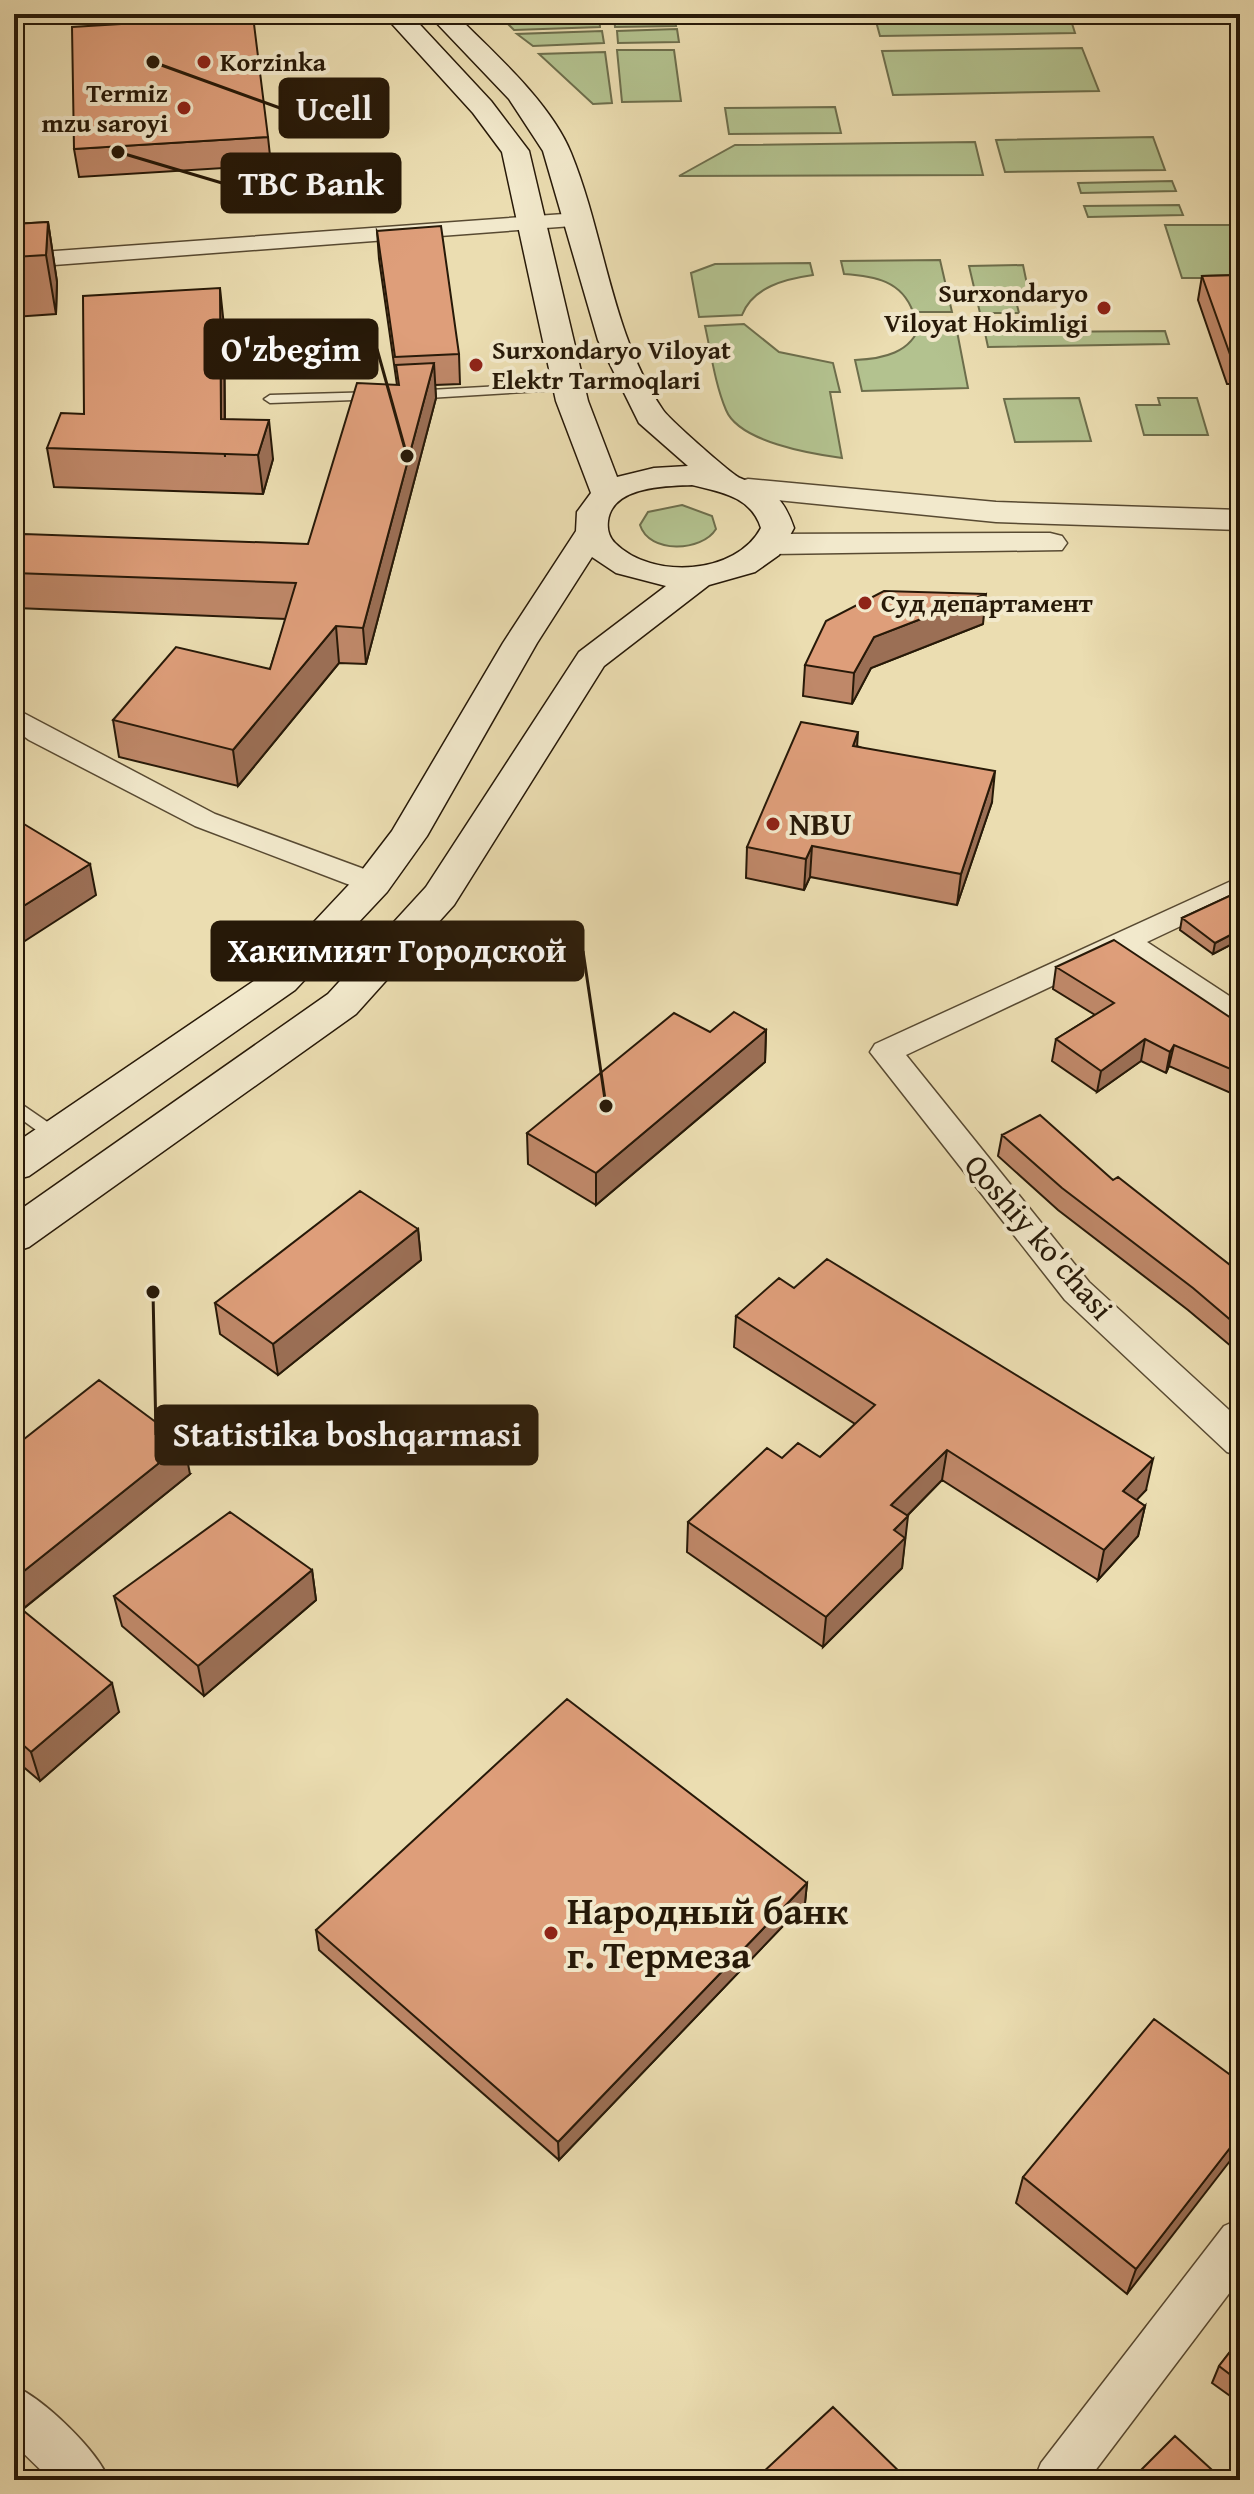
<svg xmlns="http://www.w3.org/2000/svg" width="1254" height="2494" viewBox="0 0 1254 2494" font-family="'Gentium Book Plus',serif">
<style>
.green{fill:#b3c28f;stroke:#6d6e4c;stroke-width:2}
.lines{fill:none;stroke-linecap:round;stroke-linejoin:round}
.service-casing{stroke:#584a32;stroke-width:3}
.minor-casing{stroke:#584a32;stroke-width:3}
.tertiary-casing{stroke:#584a32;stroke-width:3}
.secondary-casing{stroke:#271908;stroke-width:3}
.service{fill:#f2e9cc;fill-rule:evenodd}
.minor{fill:#f2e9cc;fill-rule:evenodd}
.tertiary{fill:#f2e9cc;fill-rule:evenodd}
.secondary{fill:#f2e9cc;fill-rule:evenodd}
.wall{fill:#bf8869;stroke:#271908;stroke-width:2}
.shaded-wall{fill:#9b6f55;stroke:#271908;stroke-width:2}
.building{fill:#de9e7a;stroke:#271908;stroke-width:2}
.poi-dot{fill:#8f2418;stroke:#f2e9cc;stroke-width:3}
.labels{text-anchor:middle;stroke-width:8;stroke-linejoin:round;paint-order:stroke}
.far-poi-label{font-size:26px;font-weight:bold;fill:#271908;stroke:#f2e9cc;text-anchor:start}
.poi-label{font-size:32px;font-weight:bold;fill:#271908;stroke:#f2e9cc;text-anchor:start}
.street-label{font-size:32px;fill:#271908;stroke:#f2e9cc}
.near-poi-label{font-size:38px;font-weight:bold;fill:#271908;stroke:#f2e9cc;text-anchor:start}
.leader{fill:none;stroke:#271908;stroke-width:3}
.callout-dot{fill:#271908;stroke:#f2e9cc;stroke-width:3}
.callout{fill:#271908;stroke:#271908;stroke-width:3}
.callout-label{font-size:34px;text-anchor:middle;font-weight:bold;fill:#fff}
</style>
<rect width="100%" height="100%" fill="#ebddb1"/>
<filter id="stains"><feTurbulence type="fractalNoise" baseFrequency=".0025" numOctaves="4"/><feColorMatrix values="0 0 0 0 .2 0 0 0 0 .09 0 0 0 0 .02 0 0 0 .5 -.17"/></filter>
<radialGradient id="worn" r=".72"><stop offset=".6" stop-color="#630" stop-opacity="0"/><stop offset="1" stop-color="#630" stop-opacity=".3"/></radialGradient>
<path class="green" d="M498,14H599L600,27L514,30Z
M614,14H674L676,26L615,27Z
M874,14H1069L1075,33L880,36Z
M677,29L679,42L618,43L617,31Z
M602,31L604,43L533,46L517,34Z
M1082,48L1099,91L893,95L882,51Z
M674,50L681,101L622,102L617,50Z
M605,52L612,103L593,104L539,54Z
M835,107L841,133L729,134L725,108Z
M1153,137L1165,170L1005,172L996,140Z
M975,142L983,175L679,176L735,145Z
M1172,181L1176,191L1081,193L1078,183Z
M1179,205L1183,215L1088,217L1084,206Z
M1165,225H1240V278H1182Z
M940,260L952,312H913C902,281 875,276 844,274L841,261Z
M810,263L813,275C785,279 753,287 742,315L699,317L691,273L715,264Z
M1023,265L1028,289H1013L1019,313H980L969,266Z
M982,319H1022L1026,332L1165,331L1169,344L988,347Z
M955,321L968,388L862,391L855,360C882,359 912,353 920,324Z
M744,324L779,352L833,363L840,392H830L842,458C812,454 739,442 726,410C715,384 711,353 705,326Z
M1079,398L1091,441L1015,442L1004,399Z
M1158,398H1197L1208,435H1144L1136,405H1160Z
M682,505L712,516L716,529C702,552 649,554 640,525L648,512Z"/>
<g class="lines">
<defs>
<path id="service" d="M569,382L575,386L573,389L412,399L406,395L412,391Z
M378,392L382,393V399L270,403L264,399L270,395Z
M14,1099L62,1132L65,1136L62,1140H50L14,1114Z"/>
<path id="minor" d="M578,213L586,215L589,220L586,225L14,268V254Z
M14,708L215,814L383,876L388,883L383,890H363L195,826L29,740L14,729Z
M1240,877V898L1147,942L1240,1003V1026L1207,1012L1122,953L906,1055L1089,1282L1240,1420V1456L1227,1452L1065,1300L870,1052L875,1044Z
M1240,2219V2279L1088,2480H1034L1041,2463L1224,2226Z
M14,2386C44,2399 97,2450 109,2480H51L14,2444Z"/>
<path id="tertiary" d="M748,479L996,502L1240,510V530L996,522L737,496L732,489L737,482Z
M1050,533L1062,536L1067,543L1062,550L772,554L760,551L755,544L760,537L772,534Z"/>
<path id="secondary" d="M383,14H410L491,101L529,151L588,401L617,477L654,468L688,466L639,423L598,340L543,151L509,99L428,14H455C493,52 551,103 571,153C605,236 611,334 663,410C669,419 730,473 740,478C770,491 782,493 794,528L779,555L755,572L709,585L604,666L454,905L356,1014L29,1247L14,1252V1214L328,994L426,887L579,652L666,586L616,573L592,557L537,643L427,836L387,892L295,990L29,1176L14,1180V1144L267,972L359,874L392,831L503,643L576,531L577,512L591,493L556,401L502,152L473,113ZM692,485C720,492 751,496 761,528C736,575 652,580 615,543C609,537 607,529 608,521C612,486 666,486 692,485Z"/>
</defs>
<use href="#service" class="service-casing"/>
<use href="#minor" class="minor-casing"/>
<use href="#tertiary" class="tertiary-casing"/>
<use href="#secondary" class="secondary-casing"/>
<use href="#service" class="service"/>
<use href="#minor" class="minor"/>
<use href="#tertiary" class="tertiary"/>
<use href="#secondary" class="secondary"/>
</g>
<path class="wall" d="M268,137L271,165L79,177L74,149Z
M48,222L57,282L56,314L14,317V224Z
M377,231L459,354L460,384L435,385L436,398L366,664L339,663L238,786L119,757L113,720L270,669L286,619L16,608L14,599V559L308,544L397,385L379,259Z
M1240,275V384H1227L1198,300L1202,276Z
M224,326L225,419L273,459L263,494L54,487L47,448L84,414Z
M983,624L871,668L852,704L803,696L805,665Z
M857,746L992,802L957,905L810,877L804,890L746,878L747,847Z
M1240,891V940L1213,954L1180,930L1182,918Z
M1056,967L1240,1024V1097L1169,1066L1166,1073L1141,1061L1097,1092L1052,1061L1056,1039L1095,1015L1053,989Z
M766,1030L765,1062L596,1205L528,1164L527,1133L710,1032Z
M1002,1135L1113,1180L1230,1265L1240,1258V1359L1237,1356L1238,1352L1188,1310L1058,1210L998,1156Z
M418,1229L421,1260L278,1375L220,1334L215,1303Z
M736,1316L1146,1490L1136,1500L1145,1506L1138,1536L1098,1580L942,1480L907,1516L902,1568L823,1647L687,1552L688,1522L782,1458L820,1457L855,1424L734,1347Z
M14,1447L190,1474L22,1610L119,1712L40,1781L14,1759Z
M312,1570L316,1600L204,1696L122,1626L114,1596Z
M1240,1868V1896L1233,1890Z
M807,1883L805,1903L559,2160L319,1950L316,1930Z
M1240,2082L1127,2294L1016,2203L1023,2177Z
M1240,2339V2403L1212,2383L1219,2366Z"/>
<path class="shaded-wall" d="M48,222L57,282L56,314L46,255Z
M220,288L224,326L225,457L221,419Z
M434,363L436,398L366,664L363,628Z
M269,420L273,459L263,494L258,455Z
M986,594L983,624L871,668L852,704L854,673L874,637Z
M336,626L339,663L238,786L233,750Z
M858,732L856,763L853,746Z
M995,771L992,802L957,905L961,874Z
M812,846L810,877L804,890L806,859Z
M90,864L96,895L14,948V912Z
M1240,930V940L1213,954L1215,943Z
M766,1030L765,1062L596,1205V1173Z
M1145,1039L1141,1061L1097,1092L1101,1071Z
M1174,1045L1169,1066L1166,1073L1170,1052Z
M418,1229L421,1260L278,1375L273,1344Z
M184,1443L190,1474L14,1616V1579Z
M947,1450L942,1480L887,1536L891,1505Z
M1153,1459L1146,1490L1116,1522L1123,1491Z
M1145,1506L1138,1536L1098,1580L1104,1550Z
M908,1516L902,1568L823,1647L826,1617L894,1530Z
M312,1570L316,1600L204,1696L198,1666Z
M112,1683L119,1712L40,1781L31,1752Z
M807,1883L805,1903L559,2160L558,2142Z
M1240,2135V2148L1127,2294L1136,2269Z
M16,2157L22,2172L14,2179V2159Z"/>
<path class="building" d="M253,16L268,137L74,149L72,27Z
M48,222L46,255L14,257V224Z
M441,226L459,354L395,357L377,231Z
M1240,275V360H1232L1202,276Z
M220,288L221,419L269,420L258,455L47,448L61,413L84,414L83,296Z
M434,363L363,628L336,626L233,750L113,720L176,647L270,669L296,583L14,573V559L24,534L308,544L357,383L399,385L396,365Z
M884,591L986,594L874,637L854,673L805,665L826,621Z
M801,722L858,732L853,746L995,771L961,874L812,846L806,859L747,847Z
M14,818L90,864L14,912Z
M1240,891V930L1215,943L1182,918Z
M1114,940L1240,1024V1073L1174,1045L1170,1052L1145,1039L1101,1071L1056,1039L1114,1003L1056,967Z
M734,1012L766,1030L596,1173L527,1133L674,1013L710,1032Z
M1040,1115L1113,1180L1118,1177L1230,1265L1240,1258V1328L1193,1288L1062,1188L1002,1135Z
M360,1191L418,1229L273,1344L215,1303Z
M827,1259L1153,1459L1123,1491L1145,1506L1104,1550L947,1450L891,1505L908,1516L894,1530L905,1538L826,1617L688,1522L767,1448L782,1458L798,1443L820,1457L875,1405L736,1316L779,1278L794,1288Z
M99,1380L184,1443L14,1579V1447Z
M230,1512L312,1570L198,1666L114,1596Z
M14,1603L112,1683L31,1752L14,1737Z
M567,1699L807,1883L558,2142L316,1930Z
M1154,2019L1240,2082V2135L1136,2269L1023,2177Z
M1240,2339V2382L1219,2366Z
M833,2407L908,2480H765L760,2475Z
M1175,2436L1223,2480H1131Z"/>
<g class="poi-dot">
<circle cx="204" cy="62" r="8"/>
<circle cx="184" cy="108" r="8"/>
<circle cx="1104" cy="308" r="8"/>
<circle cx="476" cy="365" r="8"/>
<circle cx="865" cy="603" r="8"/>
<circle cx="773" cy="824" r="8"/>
<circle cx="551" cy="1933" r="8"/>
</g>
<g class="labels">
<g class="far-poi-label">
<text x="220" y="71">Korzinka</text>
<text x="168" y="102" text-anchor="end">Termiz<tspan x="168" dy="30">mzu saroyi</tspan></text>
<text x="1088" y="302" text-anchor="end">Surxondaryo<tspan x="1088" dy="30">Viloyat Hokimligi</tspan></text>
<text x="492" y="359">Surxondaryo Viloyat<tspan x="492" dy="30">Elektr Tarmoqlari</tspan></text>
<text x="881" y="612">Суд департамент</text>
</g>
<g class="poi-label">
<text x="789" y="835">NBU</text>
</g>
<g class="street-label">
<text transform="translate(1039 1237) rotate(49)" y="11">Qoshiy ko'chasi</text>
</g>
<g class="near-poi-label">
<text x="567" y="1924">Народный банк<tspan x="567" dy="44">г. Термеза</tspan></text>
</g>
</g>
<path class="leader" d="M153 62L280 108M118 152L222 183M407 456L377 349M606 1106L583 951M153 1292L156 1435"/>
<g class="callout-dot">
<circle cx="153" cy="62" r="8"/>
<circle cx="118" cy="152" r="8"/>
<circle cx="407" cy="456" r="8"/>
<circle cx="606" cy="1106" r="8"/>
<circle cx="153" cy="1292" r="8"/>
</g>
<g class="callout">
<rect x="280" y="79" width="108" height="58" rx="8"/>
<rect x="222" y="154" width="178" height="58" rx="8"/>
<rect x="205" y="320" width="172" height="58" rx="8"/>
<rect x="212" y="922" width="371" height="58" rx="8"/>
<rect x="156" y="1406" width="381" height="58" rx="8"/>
</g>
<g class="callout-label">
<text x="334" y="120">Ucell</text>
<text x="311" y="195">TBC Bank</text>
<text x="291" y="361">O'zbegim</text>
<text x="397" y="962">Хакимият Городской</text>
<text x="347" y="1446">Statistika boshqarmasi</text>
</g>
<rect width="1254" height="2494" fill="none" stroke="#ebddb1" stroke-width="48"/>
<rect x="16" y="16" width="1222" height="2462" fill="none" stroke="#271908" stroke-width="4"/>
<rect x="24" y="24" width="1206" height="2446" fill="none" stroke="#271908" stroke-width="2"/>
<rect width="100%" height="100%" filter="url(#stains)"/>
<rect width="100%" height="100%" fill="url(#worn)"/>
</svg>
